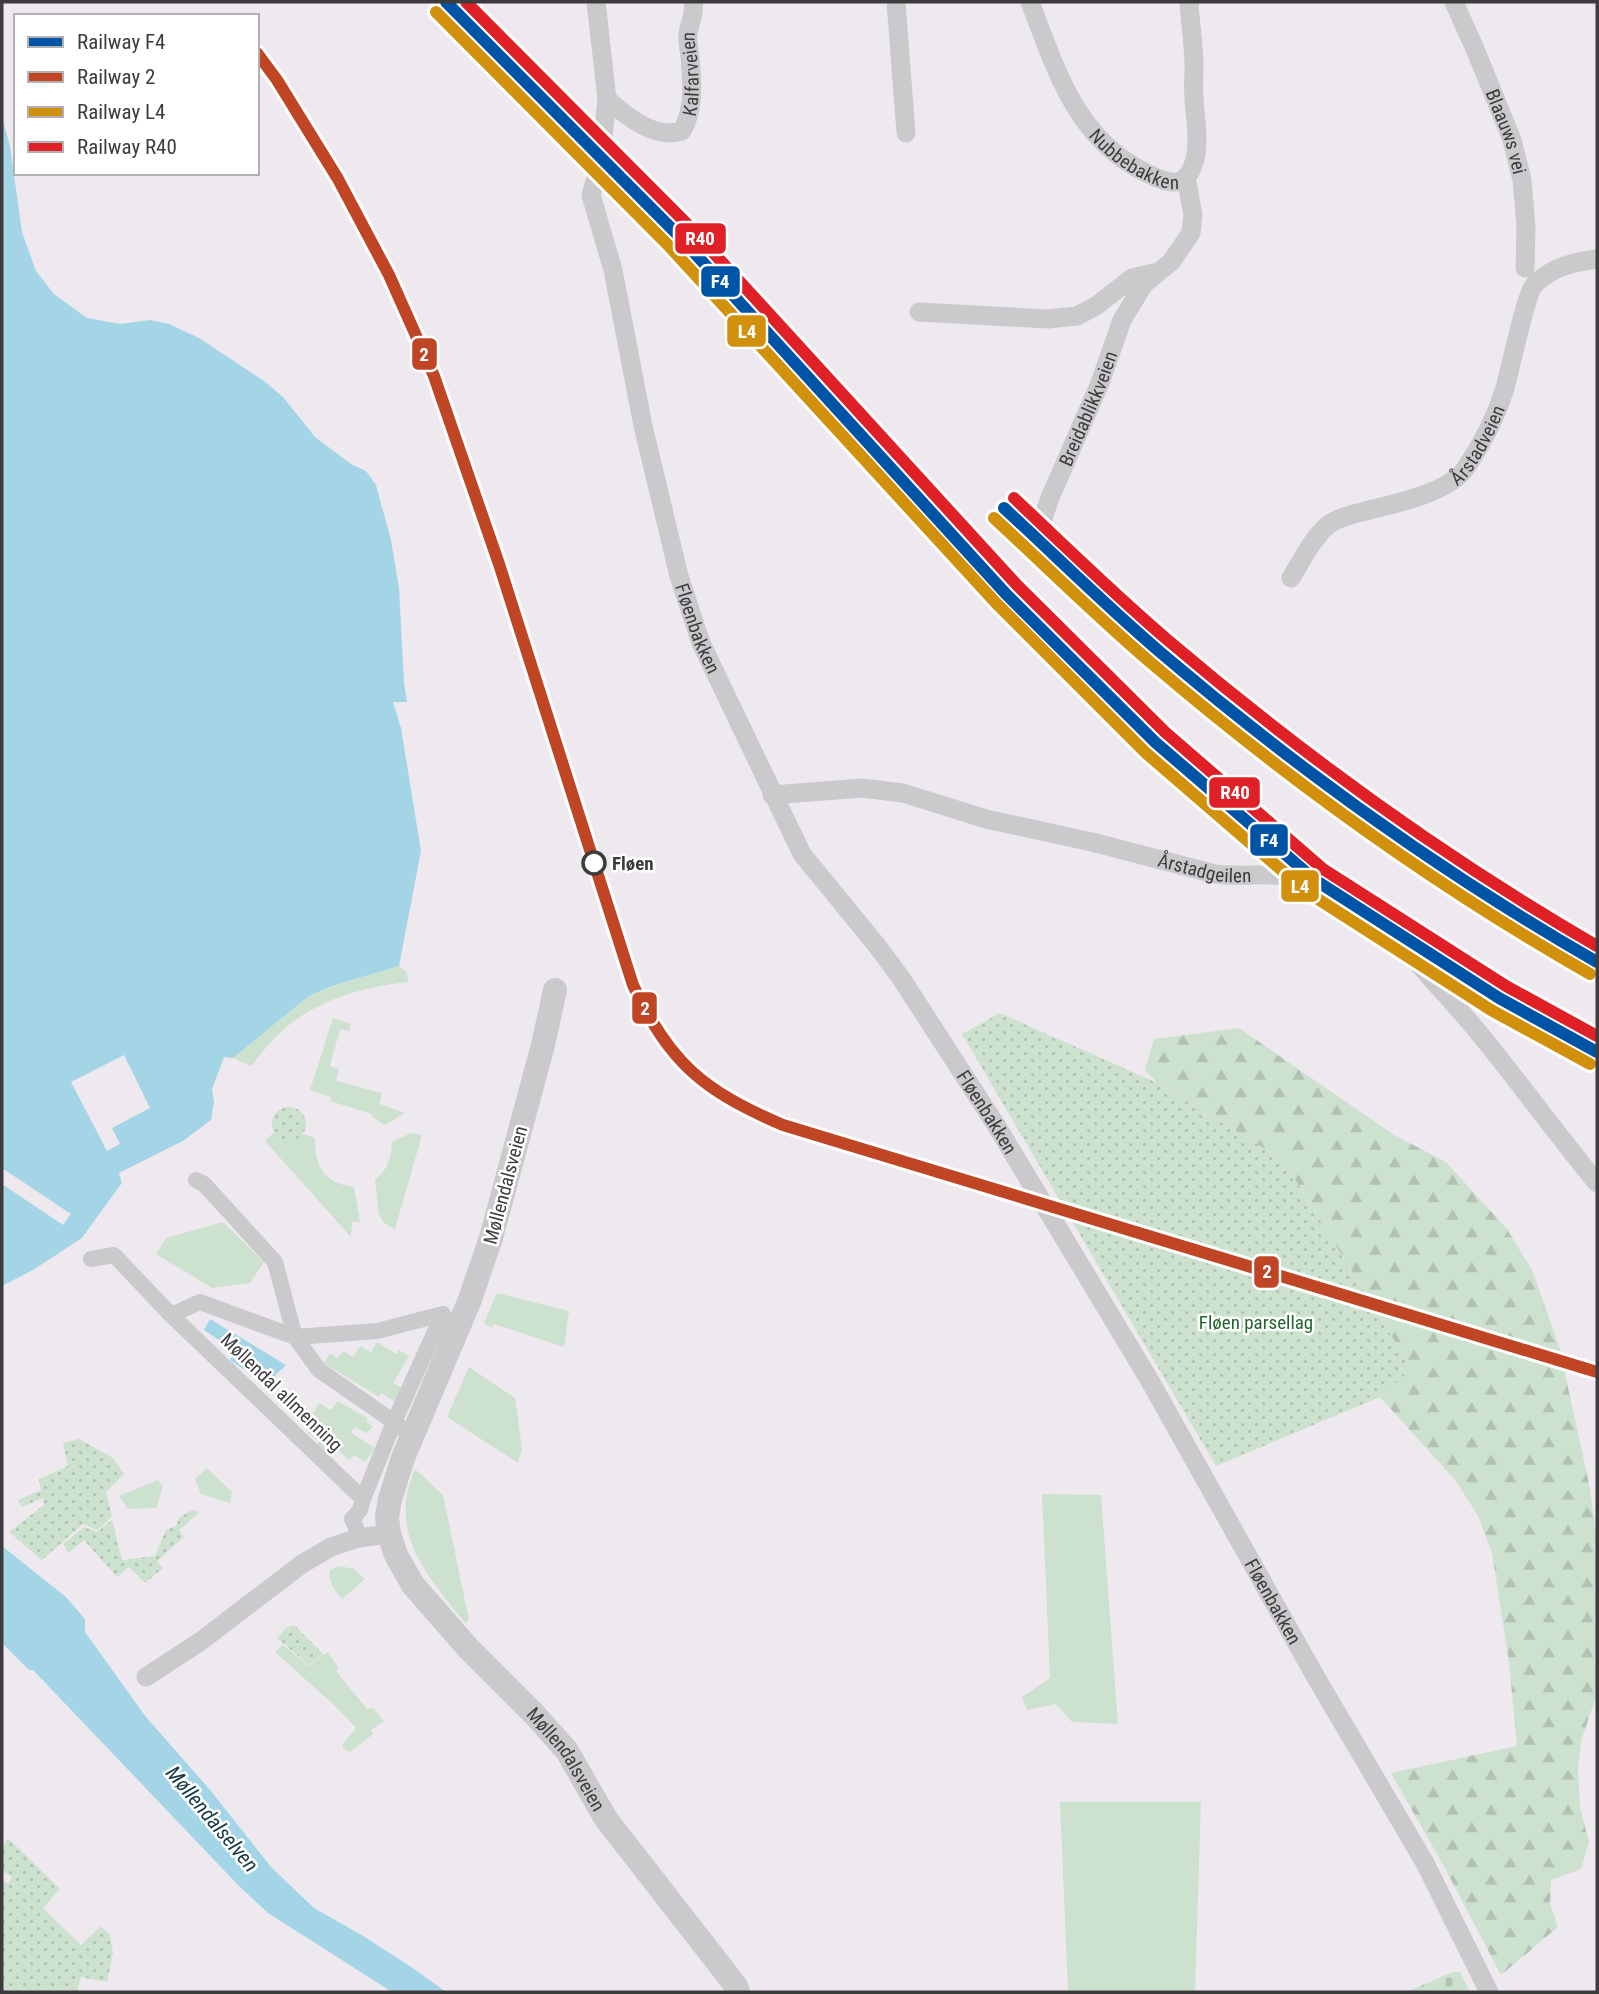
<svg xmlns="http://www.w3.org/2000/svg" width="1599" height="1994" viewBox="0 0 1599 1994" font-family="'Roboto Condensed',sans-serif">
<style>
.grass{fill:#cde1cf}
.forest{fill:url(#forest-firs)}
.cemetery{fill:url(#cemetery-stones)}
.park{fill:url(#park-dots)}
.water{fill:#a4d5e6}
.pier{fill:#eee9ef}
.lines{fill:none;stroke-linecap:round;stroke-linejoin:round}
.pedestrian{stroke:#cac9cb;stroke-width:16}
.minor{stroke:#cac9cb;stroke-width:19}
.tertiary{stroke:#cac9cb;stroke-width:24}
.rail-1-casing{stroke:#fff;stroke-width:18}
.rail-2-casing{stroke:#fff;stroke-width:18}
.rail-3-casing{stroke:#fff;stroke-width:18}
.rail-4-casing{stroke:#fff;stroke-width:18}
.rail-1{stroke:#0054a6;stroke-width:12}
.rail-2{stroke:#bf4525;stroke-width:12}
.rail-3{stroke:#d2910d;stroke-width:12}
.rail-4{stroke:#df2027;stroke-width:12}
.stop-dot{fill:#fff;stroke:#3e3b3f;stroke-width:3.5}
.labels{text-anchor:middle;stroke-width:5;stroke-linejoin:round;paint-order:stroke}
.street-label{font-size:19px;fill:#3e3b3f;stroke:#fff}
.stop-label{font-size:19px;font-weight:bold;fill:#3e3b3f;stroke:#fff;text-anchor:start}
.park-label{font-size:19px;fill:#22652f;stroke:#fff}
.water-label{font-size:21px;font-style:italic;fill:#163943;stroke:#fff}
.line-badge{stroke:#fff;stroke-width:2.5}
.badge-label{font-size:19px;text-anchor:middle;font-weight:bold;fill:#fff}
</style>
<defs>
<pattern id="forest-firs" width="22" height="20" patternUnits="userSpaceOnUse" patternTransform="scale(1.75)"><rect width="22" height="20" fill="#cde1cf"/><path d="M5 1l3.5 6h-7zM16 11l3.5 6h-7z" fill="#b1c2b3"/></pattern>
<pattern id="cemetery-stones" width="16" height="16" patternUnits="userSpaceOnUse" patternTransform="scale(1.75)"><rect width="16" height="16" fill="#cde1cf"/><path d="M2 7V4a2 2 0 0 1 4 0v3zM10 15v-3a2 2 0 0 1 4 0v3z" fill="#b1c2b3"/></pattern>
<pattern id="park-dots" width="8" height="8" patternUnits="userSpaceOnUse" patternTransform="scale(1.75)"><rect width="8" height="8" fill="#cde1cf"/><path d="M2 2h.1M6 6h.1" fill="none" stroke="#b1c2b3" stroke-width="1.8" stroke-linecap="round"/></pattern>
</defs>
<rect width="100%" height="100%" fill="#eee9ef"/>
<path class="grass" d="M399,966L407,973L408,982C363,987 315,1000 281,1032C270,1042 261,1054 251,1066L233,1058L309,996L336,985Z
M333,1018L351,1024L349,1031L340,1029L330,1066L339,1069L336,1081L382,1093L380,1104L405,1113L385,1125L372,1117V1114L330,1101L331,1097L310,1090Z
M274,1132L278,1136L298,1138L303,1134L315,1138C315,1167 324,1183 354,1187L360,1222H352L351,1237L265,1141Z
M411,1133L422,1135L395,1229L384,1223L379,1214L375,1180C388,1169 391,1159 392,1142Z
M223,1222L264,1262L250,1283L212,1288L156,1254L166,1238Z
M497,1293L569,1311L564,1347L494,1324L491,1328L484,1323Z
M377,1342L396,1354L399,1350L409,1356L393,1383L403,1389L395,1402L381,1393L379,1397L324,1363L330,1353L338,1358L343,1351L353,1357L360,1346L371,1352Z
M469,1367L515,1398L522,1449L518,1463L447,1417Z
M338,1401L367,1418V1422L373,1427L366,1433L355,1427L351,1433L375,1448L365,1462L354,1455L350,1460L335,1448L329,1455L316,1446L319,1441L308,1433L310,1428L296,1418L303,1407L313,1413L319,1403L331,1410Z
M207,1468L232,1492L230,1503L201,1494L195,1479Z
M415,1469L443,1495L469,1620L465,1623C427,1574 387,1534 415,1469Z
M158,1480L163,1487L156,1508L128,1509L119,1496Z
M1042,1494L1101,1495L1118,1724L1072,1722L1056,1704L1027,1710L1022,1697L1050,1678Z
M339,1566L354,1569L365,1579L342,1599C335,1592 327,1580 330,1570Z
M283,1645L309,1666L327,1652L339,1668L336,1671L367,1709L373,1708L384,1721L371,1730L373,1734L350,1752L344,1749L342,1745L356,1728L334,1705L275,1652Z
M1060,1802H1201L1195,1992H1068Z"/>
<path class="forest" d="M1239,1028L1394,1135L1446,1162L1507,1229L1532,1270L1559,1346L1589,1484L1597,1540V1694L1582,1738L1578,1766L1580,1808L1589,1842L1581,1869L1551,1880L1550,1904L1558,1927L1501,1975L1447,1872L1391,1773L1517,1746L1509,1662L1492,1553L1478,1516L1456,1481L1380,1397L1405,1374L1407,1361L1283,1160L1157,1083L1145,1070L1154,1039Z"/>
<path class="cemetery" d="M1453,1972H1460L1470,1992H1406Z"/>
<path class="park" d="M1000,1013L1157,1083L1283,1160L1407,1361L1406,1374L1380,1397L1216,1466L962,1034Z
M272 1124a17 17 0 1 1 34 0a17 17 0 1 1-34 0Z
M79,1439L113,1458L124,1474L106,1492L112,1517L97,1530L83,1524L42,1560L9,1532L44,1505L43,1498L22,1507L18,1500L41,1490L39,1479L68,1466L63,1443Z
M191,1510L200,1512L179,1530L184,1537L157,1561L163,1568L145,1583L129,1567L117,1577L84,1540L69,1553L63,1544L84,1527L97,1532L112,1520L122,1560L155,1556L166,1530L176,1526L179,1518Z
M294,1625L323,1654L309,1665L277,1638L286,1628Z
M7,1839L11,1841L60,1889L43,1908L81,1945L101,1926L110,1935L113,1953L107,1982L81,1977L77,1992H2V1880L8,1884L12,1877L2,1871V1849Z"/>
<path class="water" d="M2,117L10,146L22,232L36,271L54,294L87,318L120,324L150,320L169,324L199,338L264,381L283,397L315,437L351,464L366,471L376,485L391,540L399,588L404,682L407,702H393L401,728L421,851L399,966L335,985L309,996L233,1058L224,1057L212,1089L214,1102L211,1120L183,1141L120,1173L122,1183L82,1238L33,1270L2,1286Z
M210,1319L286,1365L266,1384L230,1360L236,1351L204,1330Z
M2,1546L66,1597L85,1619V1632L146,1717L211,1791L271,1867L314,1908L365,1937L417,1971L446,1992H392L268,1913L239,1886L33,1670H29L2,1643Z"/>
<path class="pier" d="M124,1055L150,1108L112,1128L120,1144L107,1151L71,1082Z
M183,1141L186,1143L124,1175L125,1185L85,1240L82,1238L122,1183L119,1173Z
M2,1168L71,1214L63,1225L2,1184Z"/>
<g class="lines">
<path class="pedestrian" d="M196,1180L204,1184L275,1262L295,1337L319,1370L394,1422L443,1314
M91,1259L114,1255L171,1315L363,1499L394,1422L412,1436
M171,1315L200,1302L295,1337L377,1331L443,1314
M356,1527L352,1519L360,1510L363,1499"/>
<g class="minor">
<path id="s1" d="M596,2L607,99L600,164L591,195L613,270L643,426L679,576L701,643L802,854L878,947L901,978L996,1125L1150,1381L1314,1674L1425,1863L1489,1992"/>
<path d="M896,2L906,133"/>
<path id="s2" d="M1030,2C1058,75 1078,145 1157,178C1169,183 1182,186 1190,172C1202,151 1195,121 1194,98C1193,87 1194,77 1194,66C1194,45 1190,23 1189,2"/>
<path id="s3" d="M1454,2L1475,49L1512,140L1522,180L1526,227L1525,268"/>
<path id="s4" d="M607,99C626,116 655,140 682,131C695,109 692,80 690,56C689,49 687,41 688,34C690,21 695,16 693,2"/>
<path d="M919,312L1048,319L1077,316L1096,306L1132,278L1158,272"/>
<path id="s5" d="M1039,557V532L1049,500L1100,383L1122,320L1144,284L1171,262L1191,233L1193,215L1186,177"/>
<path id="s6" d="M1291,578C1302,560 1312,539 1328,525C1340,516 1359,513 1373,509C1399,503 1450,491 1465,469C1483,443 1496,417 1505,388C1510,370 1526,294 1534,285C1551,267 1574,262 1597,259"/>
<path id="s7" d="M772,795L862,788L903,793L986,819L1092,842L1215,874C1243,878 1272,871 1300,878C1327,884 1347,902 1368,919C1379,928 1390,936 1401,946C1414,957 1425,972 1437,985C1495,1047 1543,1118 1597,1183"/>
<path d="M146,1677L201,1641L302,1564L331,1547L358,1538L389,1534"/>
</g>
<path class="tertiary" id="s8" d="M555,990L543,1045L491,1238L469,1302L403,1458L390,1499L387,1517L389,1534L396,1555L413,1585L469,1649L535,1715L567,1751L606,1819L736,1986L738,1992"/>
<defs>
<path id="rail-1" d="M446,2L678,235L1006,594L1155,742L1315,880L1499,998L1597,1052
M1004,508C1056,556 1106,606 1160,652C1296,768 1442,873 1597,962"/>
<path id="rail-2" d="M257,53L277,80L338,179L389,275L434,376L499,564L633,985C670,1064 704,1091 783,1125L1597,1372"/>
<path id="rail-3" d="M436,12L668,245L996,603L1146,753L1307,892L1491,1010L1590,1064
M994,518C1046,566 1096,616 1150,662C1287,779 1434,885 1590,974"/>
<path id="rail-4" d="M466,2L688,225L1016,584L1165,732L1323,869L1506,986L1597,1036
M1014,498C1065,546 1116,596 1170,642C1303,755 1445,858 1597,946"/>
</defs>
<use href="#rail-1" class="rail-1-casing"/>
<use href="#rail-2" class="rail-2-casing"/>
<use href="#rail-3" class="rail-3-casing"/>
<use href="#rail-4" class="rail-4-casing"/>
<use href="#rail-1" class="rail-1"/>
<use href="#rail-2" class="rail-2"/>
<use href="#rail-3" class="rail-3"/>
<use href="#rail-4" class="rail-4"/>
</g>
<circle class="stop-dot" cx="594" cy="863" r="11"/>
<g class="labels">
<g class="street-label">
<text dy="7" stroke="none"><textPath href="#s4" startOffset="144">Kalfarveien</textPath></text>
<text dy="7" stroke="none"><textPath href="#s3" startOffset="140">Blaauws vei</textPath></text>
<text dy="7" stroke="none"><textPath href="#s2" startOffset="196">Nubbebakken</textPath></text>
<text dy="7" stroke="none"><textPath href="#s5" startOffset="158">Breidablikkveien</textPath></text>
<text dy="7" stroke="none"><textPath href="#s6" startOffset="242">Årstadveien</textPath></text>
<text dy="7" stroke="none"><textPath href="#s1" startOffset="642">Fløenbakken</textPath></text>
<text dy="7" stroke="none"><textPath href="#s7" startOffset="443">Årstadgeilen</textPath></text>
<text dy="7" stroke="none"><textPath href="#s1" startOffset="1209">Fløenbakken</textPath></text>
<text transform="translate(505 1185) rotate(-75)" y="7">Møllendalsveien</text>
<text transform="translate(282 1392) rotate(44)" y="7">Møllendal allmenning</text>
<text dy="7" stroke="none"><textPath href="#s1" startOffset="1776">Fløenbakken</textPath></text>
<text dy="7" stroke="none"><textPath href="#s8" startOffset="861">Møllendalsveien</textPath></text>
</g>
<g class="stop-label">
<text x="612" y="870">Fløen</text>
</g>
<g class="park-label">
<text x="1256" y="1329">Fløen parsellag</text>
</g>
<g class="water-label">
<text transform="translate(212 1819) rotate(50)" y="7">Møllendalselven</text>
</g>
</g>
<g class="line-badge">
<rect x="674" y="222" width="53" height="33" rx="7" fill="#df2027"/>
<rect x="700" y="265" width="41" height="33" rx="7" fill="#0054a6"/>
<rect x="726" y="314" width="41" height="34" rx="7" fill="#d2910d"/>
<rect x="411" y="337" width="27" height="34" rx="7" fill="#bf4525"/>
<rect x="1208" y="776" width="53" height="33" rx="7" fill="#df2027"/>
<rect x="1249" y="823" width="40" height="34" rx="7" fill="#0054a6"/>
<rect x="1280" y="869" width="40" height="34" rx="7" fill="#d2910d"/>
<rect x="631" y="991" width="27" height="34" rx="7" fill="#bf4525"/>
<rect x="1253" y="1255" width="27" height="34" rx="7" fill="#bf4525"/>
</g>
<g class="badge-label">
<text x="700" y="245">R40</text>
<text x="720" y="288">F4</text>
<text x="747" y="338">L4</text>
<text x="424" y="361">2</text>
<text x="1235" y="799">R40</text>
<text x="1269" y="847">F4</text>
<text x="1300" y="893">L4</text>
<text x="645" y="1015">2</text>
<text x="1267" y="1278">2</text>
</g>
<rect width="1599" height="1994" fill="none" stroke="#3e3b3f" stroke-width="7"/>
<rect x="14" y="14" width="245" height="161" fill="#ffffff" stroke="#b2b1b2" stroke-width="2"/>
<rect x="28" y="37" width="35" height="10" fill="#0054a6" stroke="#b2b1b2" stroke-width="2"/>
<text x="77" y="49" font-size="21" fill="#3e3b3f">Railway F4</text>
<rect x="28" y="72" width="35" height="10" fill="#bf4525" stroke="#b2b1b2" stroke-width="2"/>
<text x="77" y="84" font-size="21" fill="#3e3b3f">Railway 2</text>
<rect x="28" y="107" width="35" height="10" fill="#d2910d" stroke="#b2b1b2" stroke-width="2"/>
<text x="77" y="119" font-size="21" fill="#3e3b3f">Railway L4</text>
<rect x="28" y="142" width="35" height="10" fill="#df2027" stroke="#b2b1b2" stroke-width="2"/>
<text x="77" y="154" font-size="21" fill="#3e3b3f">Railway R40</text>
</svg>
